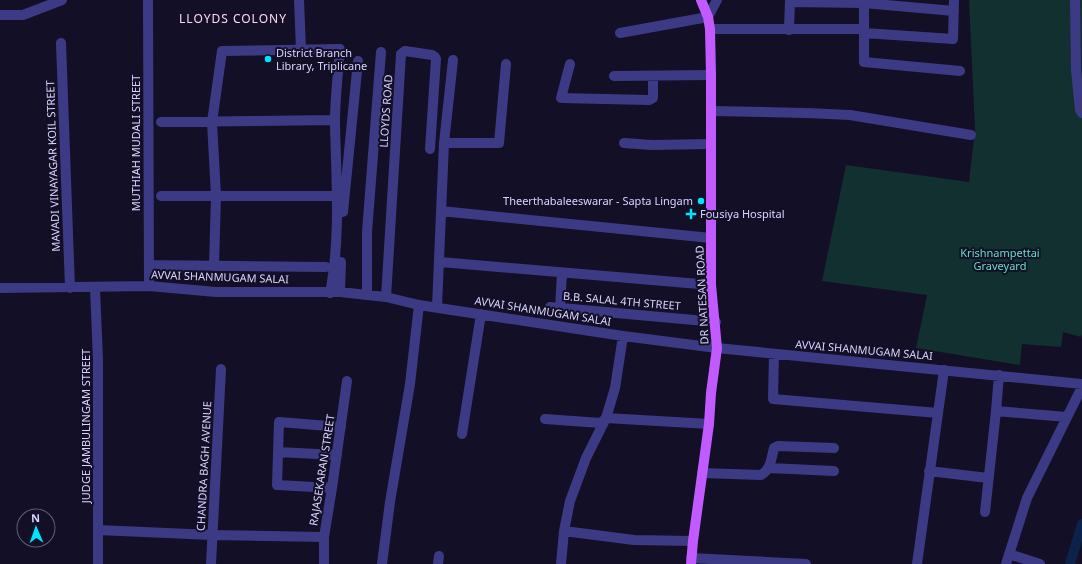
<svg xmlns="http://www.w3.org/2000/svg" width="1082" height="564" viewBox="0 0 1082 564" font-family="'Noto Sans',sans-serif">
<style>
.green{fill:#12302f}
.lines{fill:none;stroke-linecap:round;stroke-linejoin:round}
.canal{stroke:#0c2248;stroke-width:10}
.minor{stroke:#3d3a85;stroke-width:10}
.major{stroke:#c25bff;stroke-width:10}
.poi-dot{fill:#00e5ff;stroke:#130f26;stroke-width:1.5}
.labels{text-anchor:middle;stroke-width:4;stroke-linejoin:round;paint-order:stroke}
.poi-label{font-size:11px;fill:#d9d4ff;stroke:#130f26;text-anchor:start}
.street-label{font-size:11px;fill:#d9d4ff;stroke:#130f26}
.park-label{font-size:11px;fill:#5fe0c0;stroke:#130f26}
.neighbourhood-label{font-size:12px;letter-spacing:1px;fill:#ffd6f0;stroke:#130f26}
</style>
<rect width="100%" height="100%" fill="#130f26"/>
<path class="green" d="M969,0H1082V334L1081,337L1063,332L1061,347L1022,344L1020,365L916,348L927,295L822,281L846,165L969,182L975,129Z"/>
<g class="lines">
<path class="canal" d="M1070,564L1082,524"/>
<path class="minor" d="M148,0L149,286
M299,0L301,50
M864,0V62L960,71
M1075,0L1076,70L1080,110L1082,113
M790,2L864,3L954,11
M0,15H23L62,0
M710,29H864
M789,30L790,0
M620,33L708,17L717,0
M864,33L953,39L954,0
M61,43L70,288
M570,64L561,98L649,100L653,98V76
M614,76L711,75
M711,111L807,113L850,115L971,135
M161,122L335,120
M444,143H499L506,64
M624,143L652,145L710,144
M161,196H337
M441,211L711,238
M343,212L358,61
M440,262L711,285
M149,265L326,267
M214,266L216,196L212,122L222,51L340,49C338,74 335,98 335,122C336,179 341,237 330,293
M0,288L149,286L216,292H340L386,297L419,305L623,336L717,348L1082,384
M95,288L98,360V564
M340,292L341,262
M367,295V232L381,52
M386,297L401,54L405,51L432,55L435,57L436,59L430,149
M437,307L444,143L453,60
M550,307L716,322
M560,308L562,273
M774,354L773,399L938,413
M996,411L1067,417
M545,419L601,423L606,418L709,424
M462,434L481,314
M278,452L337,455
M769,468L834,471
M929,471L988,478
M702,473L761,475C771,469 771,459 774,448L778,446L834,448
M332,488L277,485L279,422L341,427
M985,512L996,411L999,375
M98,530L212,535L324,537
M564,531L634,540L693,541
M1009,554L1040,564
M691,558L806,564
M211,564L221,369
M324,564V537L332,488L347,381
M382,564L390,502L410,384L419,305
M438,564L439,556
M561,564L564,531L570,501L586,458L606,418L615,388L623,336
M917,564L944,370
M1006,564L1027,498L1082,387"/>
<path class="major" d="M691,564L693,541L709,424L711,393L717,348L711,285V75L710,29L708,17L701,0"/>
</g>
<g class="poi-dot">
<circle cx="268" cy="59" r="4"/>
<circle cx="701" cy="201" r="4"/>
<path d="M689 208h4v4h4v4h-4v4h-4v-4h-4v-4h4z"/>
</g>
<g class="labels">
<g class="poi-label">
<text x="276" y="57">District Branch<tspan x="276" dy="13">Library, Triplicane</tspan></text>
<text x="693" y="205" text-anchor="end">Theerthabaleeswarar - Sapta Lingam</text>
<text x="700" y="218">Fousiya Hospital</text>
</g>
<g class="street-label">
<text transform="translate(386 111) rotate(-86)" y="4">LLOYDS ROAD</text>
<text transform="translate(136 143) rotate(-90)" y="4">MUTHIAH MUDALI STREET</text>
<text transform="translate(53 166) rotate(-92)" y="4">MAVADI VINAYAGAR KOIL STREET</text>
<text transform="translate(220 277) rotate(2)" y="4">AVVAI SHANMUGAM SALAI</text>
<text transform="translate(702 295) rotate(-93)" y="4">DR NATESAN ROAD</text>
<text transform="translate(622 301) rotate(5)" y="4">B.B. SALAL 4TH STREET</text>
<text transform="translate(543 311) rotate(9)" y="4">AVVAI SHANMUGAM SALAI</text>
<text transform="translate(864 350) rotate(5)" y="4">AVVAI SHANMUGAM SALAI</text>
<text transform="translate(86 426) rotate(-90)" y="4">JUDGE JAMBULINGAM STREET</text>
<text transform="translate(204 466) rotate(-87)" y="4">CHANDRA BAGH AVENUE</text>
<text transform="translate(322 470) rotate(-81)" y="4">RAJASEKARAN STREET</text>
</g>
<g class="park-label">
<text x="1000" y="257">Krishnampettai<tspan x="1000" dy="13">Graveyard</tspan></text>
</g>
<g class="neighbourhood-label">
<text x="233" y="23">LLOYDS COLONY</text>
</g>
</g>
<g transform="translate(36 528) rotate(358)"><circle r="19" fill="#130f26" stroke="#625e7d"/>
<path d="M0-3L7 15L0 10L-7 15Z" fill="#00e5ff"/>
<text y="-6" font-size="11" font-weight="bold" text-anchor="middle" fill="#d9d4ff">N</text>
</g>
</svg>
